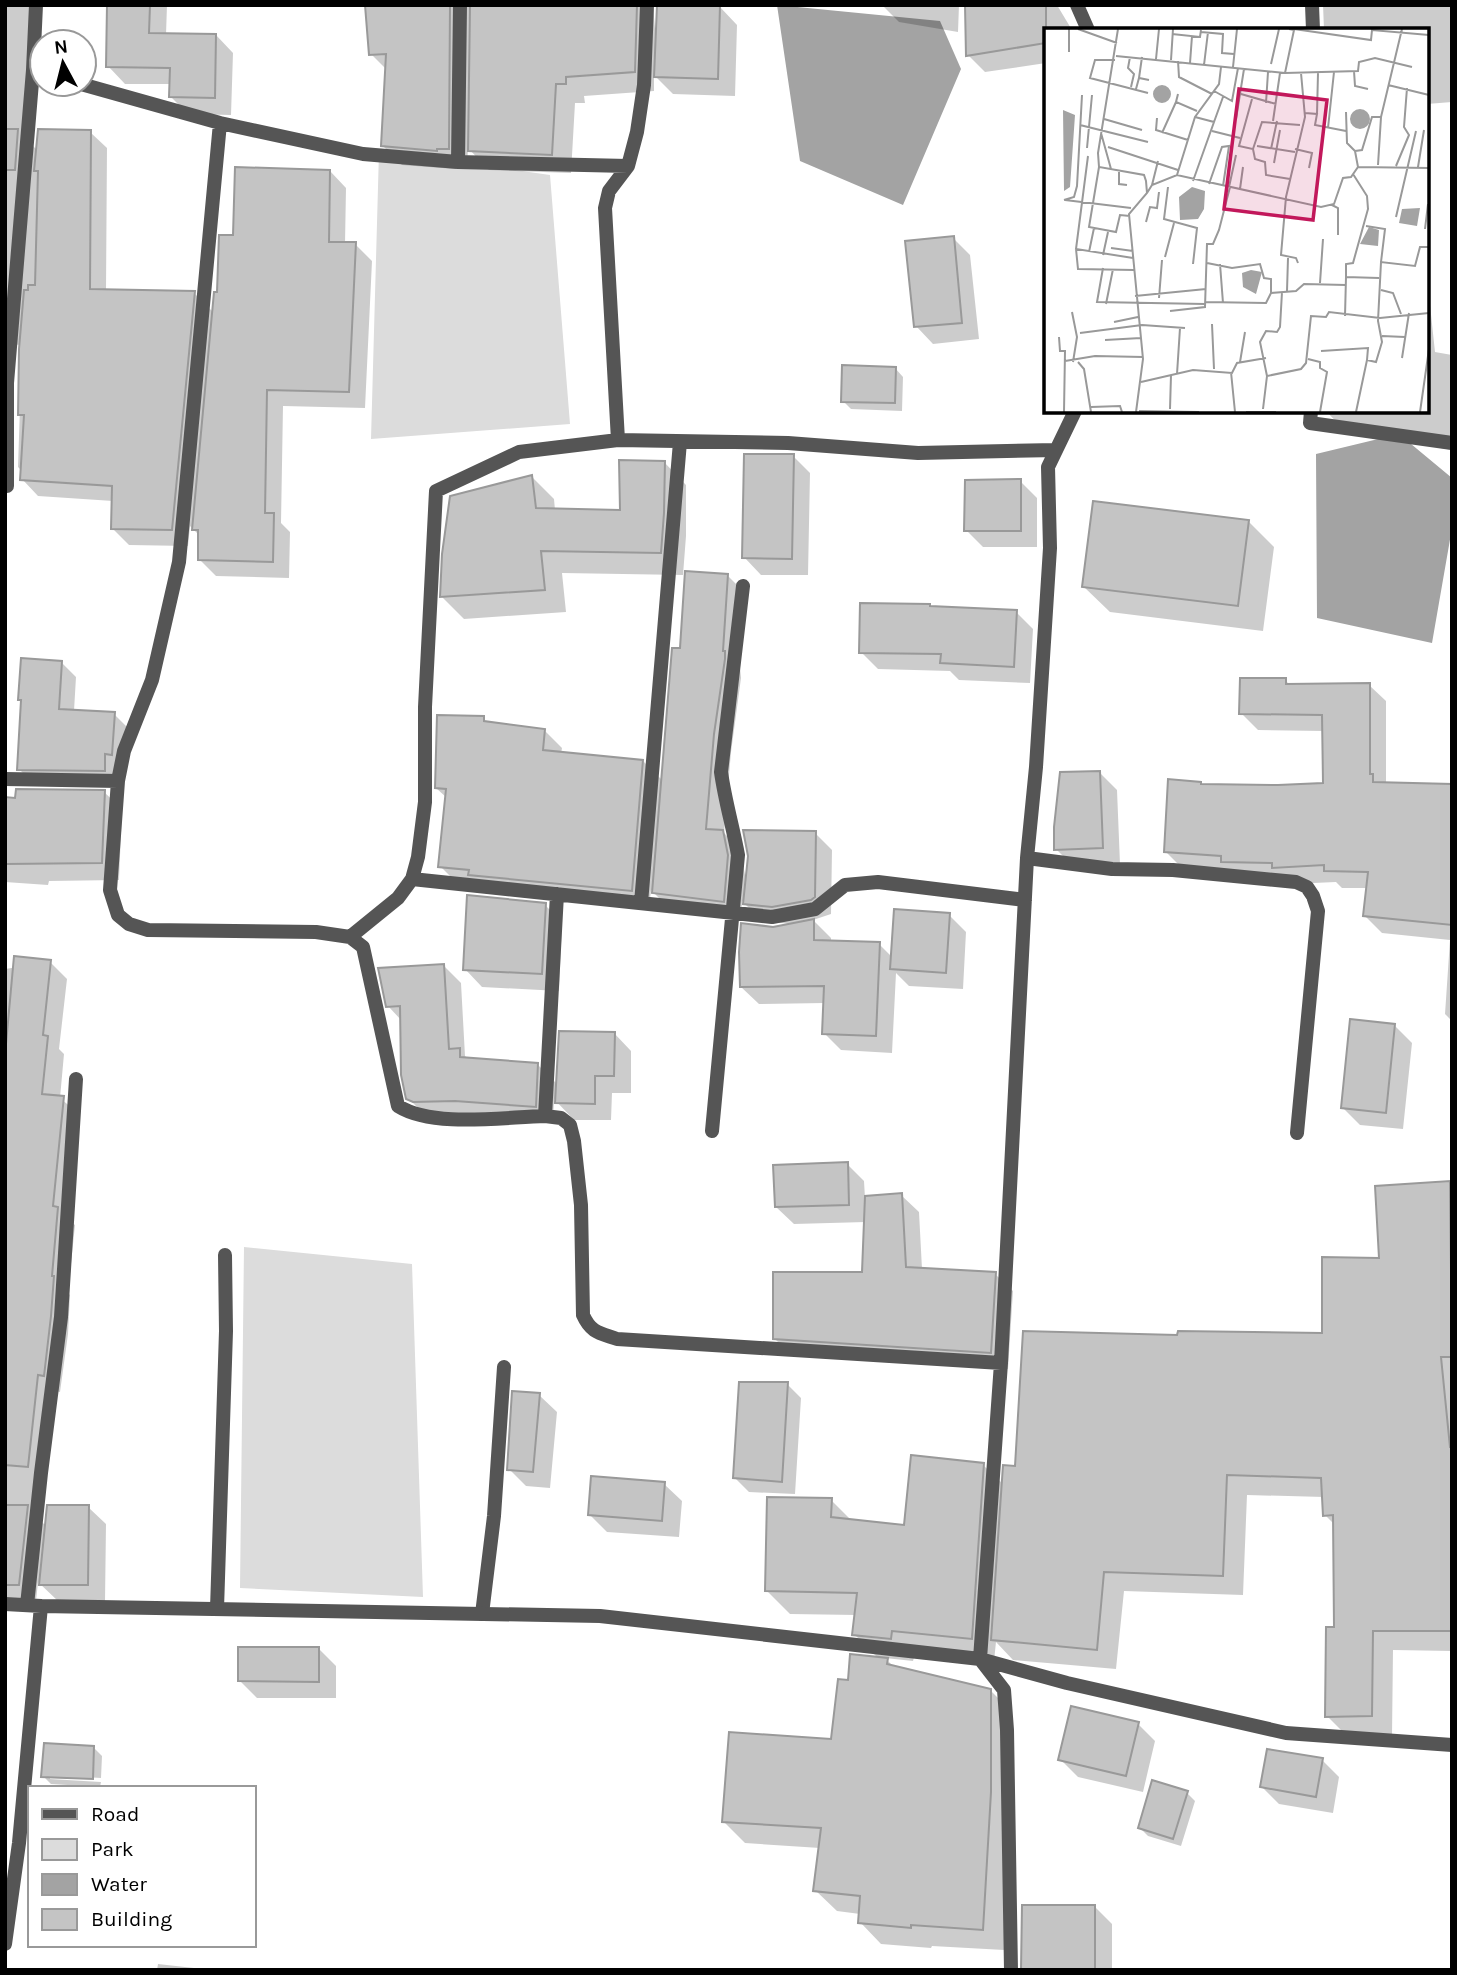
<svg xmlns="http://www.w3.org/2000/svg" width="1457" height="1975" viewBox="0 0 1457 1975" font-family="Karla,sans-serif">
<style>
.green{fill:#dcdcdc}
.water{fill:#a3a3a3}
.shadow{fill:#0003}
.building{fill:#c4c4c4;stroke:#999;stroke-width:2}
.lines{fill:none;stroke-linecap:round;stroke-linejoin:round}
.lane{stroke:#555;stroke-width:14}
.street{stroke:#555;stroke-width:14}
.inset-road{fill:none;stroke:#999;stroke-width:2}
.view{fill:#c2185b;fill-opacity:0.15;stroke:#c2185b;stroke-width:3.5}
.inset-edge{fill:none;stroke:#000;stroke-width:3.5}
</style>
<rect width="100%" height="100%" fill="#fff"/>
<path class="green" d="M379,151L550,175L570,424L371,439Z
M244,1247L412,1264L423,1597L240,1588Z"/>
<path class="water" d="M777,5L940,21L961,69L903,205L800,161Z
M1399,434L1452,478V528L1432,643L1317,618L1316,454Z"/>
<path class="shadow" d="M5,5H36L33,146L38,151L90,132L107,148L106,291L194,293L214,313L235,237L330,171L346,188L345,244H355L372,261L365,408L283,406L281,523L290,532L289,578L216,576L199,559L200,536L190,526L188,546L129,545L112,528L113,501L38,496L22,479V471L18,467L22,345L5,344Z
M109,5H167L166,35H216L233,53L231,115L188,114L171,97V84H125L108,66Z
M367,5H653L655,29L720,7L737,25L735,96L673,94L654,75V91L584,96L585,103H575L571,173L489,170L468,148L467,168L456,167V169L402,165L382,145L387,70L371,54Z
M882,5H959L958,32L899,22Z
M986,5H1057L1072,30H1046V63L985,72L968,55Z
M1323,5H1452V102L1427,104V30H1324Z
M953,238L970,255L979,339L933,344L916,326Z
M1427,277L1435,352L1452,355V450L1345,431L1326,411H1427Z
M895,368L903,377L902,411L851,409L843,401Z
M793,456L810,473L808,575H761L744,557Z
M664,462L686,485V536L683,575L562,573L566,612L464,619L442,597L532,477L554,499L555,510L621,512Z
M1020,481L1037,498V547H983L966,530Z
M1248,521L1274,547L1263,631L1110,612L1084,587Z
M727,575L745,593L740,668L741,678L731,752L724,833L740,849L746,880L815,833L832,850L831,914L813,920L831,938V942L879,944L892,957L949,915L966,932L963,989L909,986L896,973L892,1053L841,1050L824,1033L825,1003L759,1004L741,987L791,924L762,921L742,901L741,918L671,910L651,890L649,908L457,883L440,866L447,798L436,788L483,718L489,724L545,731L562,748L561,754L643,761L663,781L682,650Z
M931,608L1016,612L1033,629L1030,683L959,680L950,671L878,669L861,652Z
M62,663L76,677L74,711L114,714L129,729L119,785L33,783L19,769L23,702L20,699Z
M1285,680L1291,686L1369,685L1386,701V784L1452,786V1021L1445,1014L1450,940L1382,933L1365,916L1368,888H1342L1336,882L1291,884L1183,869L1166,852L1201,783L1203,785L1278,787L1325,784L1324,731L1258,730L1241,713Z
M1100,773L1117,790L1120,864L1073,866L1056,849Z
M104,792L122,809L119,880L49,881L48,885L5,882V799Z
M545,905L562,922L559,991L482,987L465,969Z
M50,962L67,979L59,1049L64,1054L60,1098L80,1115L69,1220L75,1225L68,1293L70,1295L68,1334L60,1392L55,1391L39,1519L47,1527L88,1507L106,1524L105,1602L58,1601L38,1582L36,1601L5,1603V969Z
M444,966L461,983L465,1056L468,1059L537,1064L558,1085L614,1033L631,1051V1093H612L611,1120H574L554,1099L553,1123L426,1116L408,1098L402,1021L388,1006Z
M1394,1025L1412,1043L1403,1129L1360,1125L1343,1108Z
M847,1164L864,1181L865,1198L901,1195L919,1212L922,1269L995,1274L1013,1291L1008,1369L792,1356L774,1338L863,1274L866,1222L794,1224L776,1207Z
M1450,1183L1452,1185V1651L1393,1650L1392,1736H1347L1327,1716L1336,1629L1335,1525L1325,1515L1324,1497L1247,1495L1243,1595L1124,1591L1116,1669L1013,1660L996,1642L994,1661L915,1654L913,1661L885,1658L895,1668L989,1689L1011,1711L1004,1950L932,1946L931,1948L881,1944L860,1922V1914L837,1911L815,1890L820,1848L745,1843L724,1822L833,1741L849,1682L879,1659L854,1634L856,1615L790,1614L767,1591L831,1500L852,1521L905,1527L983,1465L1004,1485L1017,1468L1179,1337L1323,1335L1381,1260Z
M787,1384L801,1398L795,1494L749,1492L735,1478Z
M539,1395L557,1412L550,1488L526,1486L509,1469Z
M664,1484L682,1501L679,1537L607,1532L590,1515Z
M319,1649L336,1666V1698H257L240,1681Z
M1138,1724L1155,1741L1143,1792L1078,1777L1060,1759Z
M94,1748L102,1756L101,1778L50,1775V1779L101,1782L100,1787L51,1784L43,1776Z
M1322,1760L1339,1777L1333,1813L1279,1804L1262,1787Z
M1187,1793L1195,1801L1181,1846L1148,1836L1140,1828Z
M1095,1907L1112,1924V1970H1023Z
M158,1964L212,1970H157Z"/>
<path class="building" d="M107,5H150L149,33L216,34L215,98L169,97L170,68L106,67Z
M365,5H450L449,149H437V151L381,146L386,54L369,55Z
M470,5H637L635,72L566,77V84H556L552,155L468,151Z
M657,5H720L718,79L654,77Z
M965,5H1046V43L966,56Z
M5,129H18L15,170H5Z
M38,129L91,130L90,289L195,291L172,530L111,529L112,486L20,480L24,415H18L19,349L24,290H28V285H35L38,171H34Z
M235,167L330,170L329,242H356L349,392L267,390L265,513H274L273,562L198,560V530H192L214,292H217L219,235H233Z
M954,236L962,323L914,327L905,241Z
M842,365L896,367L895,403L841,402Z
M744,454H794L792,559L742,558Z
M619,460L665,461L664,513L661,553L541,551L545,590L440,597L442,554L450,496L532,475L536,508L620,510Z
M1021,479V531H964L965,480Z
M1093,501L1249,520L1238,606L1082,587Z
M685,571L728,574L723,651H725V659L714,734L706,829L723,830L728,855L724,902L652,893L672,648H680Z
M860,603L930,604V606L1017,610L1014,667L940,663L941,654L859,653Z
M21,658L62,661L59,709L115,712L112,755L105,754V771L17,770L21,700H18Z
M1240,678H1286V684L1370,683V774H1373V782L1452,784V925L1363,916L1368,872L1324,871V865L1272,868V863L1221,862V856L1164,852L1168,779L1201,782V784L1278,785L1323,783L1322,715L1239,714Z
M437,715L484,716V721L545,729L543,750L643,760L632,891L468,875L469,870L438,867L446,789L435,788Z
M1100,771L1103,848L1054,850V827L1060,772Z
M16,789L105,790L102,863L5,864V797L15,798Z
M743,830L816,831L815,897L811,900L772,907L743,904L748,856Z
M467,895L546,903L542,974L463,970Z
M894,909L950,913L946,973L890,969Z
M814,919V940L880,942L876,1036L822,1034L824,986L740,987L739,952L741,923L773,927Z
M14,956L51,960L43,1035L48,1036L42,1094L64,1096L53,1206L58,1207L52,1276H54L51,1316L44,1376L38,1375L28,1467L5,1465V1055Z
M444,964L449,1049L460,1048V1057L538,1063L536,1107L455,1101L413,1102L406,1099L401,1075L400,1006L386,1007L378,968Z
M1350,1019L1395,1024L1386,1113L1341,1108Z
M559,1031L615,1032L614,1076H595V1104L555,1103Z
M848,1162L849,1205L775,1207L773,1165Z
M1450,1181L1452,1357H1441L1450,1447H1452V1631H1373L1372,1716L1325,1717L1326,1627H1334L1333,1515L1323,1516L1321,1478L1227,1475L1223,1576L1104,1572L1097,1650L991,1640L1003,1465L1015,1466L1023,1331L1177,1335L1178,1331L1322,1333V1257L1379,1258L1375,1186Z
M902,1193L906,1267L996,1272L991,1353L773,1339V1272H862L865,1196Z
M739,1382H788L782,1482L733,1478Z
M512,1391L540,1393L533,1472L507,1470Z
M911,1455L984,1463L972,1639L892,1631L891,1639L852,1635L857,1593L765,1591L767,1497L832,1498L831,1517L904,1525Z
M591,1476L665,1482L662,1521L588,1515Z
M5,1505H28L19,1585H5Z
M47,1505H89L88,1585H39Z
M238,1647H319V1682L238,1681Z
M850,1654L888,1658L887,1664L991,1689V1792L983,1930L911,1925V1928L858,1923L860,1896L813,1891L821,1828L722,1822L729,1732L831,1739L838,1679L848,1680Z
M1071,1706L1139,1722L1126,1776L1058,1760Z
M44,1743L94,1746L93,1779L41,1777Z
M1267,1749L1323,1758L1316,1797L1260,1787Z
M1152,1780L1188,1791L1173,1839L1138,1828Z
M1022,1905H1095V1970H1021Z"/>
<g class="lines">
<path class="lane" d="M482,1614L494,1516L504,1367"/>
<path class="street" d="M1077,5L1088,30
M1312,5L1313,30
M81,84L220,123L363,154L458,162L628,166
M220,123L179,562L152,680L124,751L118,781L110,890L118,915L129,924L148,930L316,932L350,937L363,947L398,1106C433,1128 503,1117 545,1116L561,1118L570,1125L574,1141L581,1205L583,1315C591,1333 600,1333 617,1339L1001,1363
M458,162L460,5
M1311,411L1310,423L1452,443
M618,440L605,208L609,191L628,166L637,132L644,85L647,5
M7,486V383L33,70L36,5
M5,779L118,781
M1027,858L1112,869L1173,870L1296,882L1307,887L1313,896L1318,911L1297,1133
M412,879L772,917L815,909L845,885L878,882L1025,900
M641,903L680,442
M350,937L398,898L412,879L418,857L425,802V707L436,491L519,452L618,440L788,443L918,453L1056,450
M545,1116L557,894
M712,1131L738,855C733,827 725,801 721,772L743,586
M5,1604L41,1606L600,1616L980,1659L1067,1683L1286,1733L1452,1745
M27,1605L41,1473L61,1317L76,1079
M217,1609L226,1331L225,1255
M5,1944L19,1843L41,1606
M1011,1970L1007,1730L1004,1690L980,1659L1001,1363L1027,858L1036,767L1050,548L1048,467L1075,411"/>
</g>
<g transform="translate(1044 28)">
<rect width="385" height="385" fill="#fff"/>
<path d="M109 66a9 9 0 1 1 18 0a9 9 0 1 1-18 0ZM306 91a10 10 0 1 1 20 0a10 10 0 1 1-20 0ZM19,82L31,87L26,159L20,163ZM148,159L161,163L160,181L154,191L136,192L135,169ZM376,180L373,198L355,195L358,181ZM325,199L335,202L334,218L316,216ZM207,242L218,244L212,266L199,259L198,245Z" fill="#a3a3a3"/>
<path class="inset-road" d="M25,1V24M34,1L73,15M74,1L54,125L55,139L100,147L102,153L103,165L85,186L99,331L92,384M250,1L327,12L328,2L385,7M157,4L179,6L178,25L190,26M128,6L156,9L157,2M72,28L241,45L314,43L315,34L331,30L368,39M86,29L84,40L90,46L87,59M112,31L115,1M71,32H51L46,50L104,65M127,32L129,1M134,33L135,49L168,66M146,35L148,8M227,36L235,1M160,37L164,4M189,39L193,1M310,43L311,58L324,61M241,45L250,2L245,1M95,50L98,29M344,57L385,67M92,61L95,50L105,52M170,63L188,73L194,40M134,66L132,74L153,83M197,66L232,76M208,71L195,118L209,121L211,131L221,134L222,147L246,151M222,75L224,44M302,84L303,115L311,123L314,139M261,85L273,86L271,97L302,103M273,86L274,45M113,90L112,102L144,112M60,91L98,102M192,91L200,41M229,93L236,45M170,94L179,69M36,97L104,114M284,100L290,44M168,103L196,110M57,105L67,141M118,105L132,74M213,118L251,124M64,119L134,142M43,120L48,67M209,121L218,94L256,97M227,121L233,93M251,121L268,125L265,140M311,123L318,122L328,89H337L358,1M44,128L32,221L89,230M230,135L236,102M334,137L337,89M352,138L365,107L360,99L363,60M55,139L45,199L72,204L76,187L86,188M374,139L380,102M75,142V156L83,157M133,147L151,89L175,56L177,39M149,153L170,94L151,89M165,156L178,119L185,118L179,158M108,157L114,133M124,159L120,191L153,200L149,236M185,159L192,127M196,161L199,139M103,165L108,157L133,147L277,179L290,176L299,150L307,149L314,139L385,140M20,172L30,169L33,158L38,67M21,172L87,180M288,177L294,180V207M352,189L372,103M102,194L106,179L113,180L115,164M322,198L341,201L337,234M381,201L384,176M67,220L89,223M32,221L34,241L90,242M45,224L50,200M59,227L64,204M121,229L130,195M163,235L188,240L216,236L220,250L227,251V265M254,235L252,230L237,227L242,169L261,89L257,45M176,236L179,275M59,240L53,274L161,276M302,249V236L309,235L324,181L323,168L309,146M276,255L279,211M337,262L349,265L357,286M243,263L244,230M91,268L162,261M115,270L118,232M161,274L222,275L227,265L252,263L260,256L302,257M62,276L69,241M126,283L161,279L163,216H169L175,202L186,159M28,284L33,309L29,334M301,288L302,249L335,250M70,294L94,289M168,296L170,341M36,305L98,297L141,300M338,308L361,309M15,309L16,323H21L20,384M61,312L97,310M277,323L324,320L323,332M358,330L365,285M264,331L276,334V340L283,344L276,384M21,333L51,328L99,329M34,334L40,341L47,384M196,334L201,304M187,344L191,384M133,346L136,300M223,348L216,314L222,303L233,304L236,299L238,264M97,354L149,342L188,345L193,335L222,330M47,379L76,378L78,384M126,381L127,347M219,381L223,348L257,341L262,335L267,288L282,289L285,284L336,290L385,285M95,383L155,384M202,384H232M312,384L323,332L332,334L338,314L334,293L337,234L371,238L376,219H385M376,384L385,321"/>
<path class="view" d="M195,61L283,72L269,192L180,181Z"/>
<rect width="385" height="385" class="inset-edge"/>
</g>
<rect width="1457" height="1975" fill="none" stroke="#000000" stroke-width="14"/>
<rect x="28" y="1786" width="228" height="161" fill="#ffffff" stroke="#999999" stroke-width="2"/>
<rect x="42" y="1809" width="35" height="10" fill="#555555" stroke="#999999" stroke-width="2"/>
<text x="91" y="1821" font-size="21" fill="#000000">Road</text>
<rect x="42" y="1839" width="35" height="21" fill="#dcdcdc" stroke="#999999" stroke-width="2"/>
<text x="91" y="1856" font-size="21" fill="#000000">Park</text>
<rect x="42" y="1874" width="35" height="21" fill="#a3a3a3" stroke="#999999" stroke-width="2"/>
<text x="91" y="1891" font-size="21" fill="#000000">Water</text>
<rect x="42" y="1909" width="35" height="21" fill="#c4c4c4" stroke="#999999" stroke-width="2"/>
<text x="91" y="1926" font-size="21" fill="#000000">Building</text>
<g transform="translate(63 63) rotate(353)"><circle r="33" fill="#ffffff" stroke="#999999" stroke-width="2"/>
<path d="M0-5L12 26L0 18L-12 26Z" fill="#000000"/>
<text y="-10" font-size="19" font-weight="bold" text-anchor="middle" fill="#000000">N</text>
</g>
</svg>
